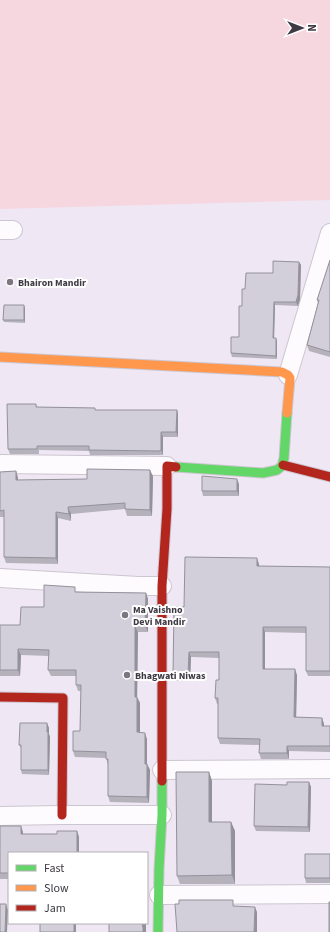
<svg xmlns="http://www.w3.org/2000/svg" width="330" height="932" viewBox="0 0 330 932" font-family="'Source Sans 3',sans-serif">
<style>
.green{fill:#f6d6df}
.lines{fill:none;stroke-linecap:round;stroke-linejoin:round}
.street-casing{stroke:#ccc6d0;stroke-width:20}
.fast-casing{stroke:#ccc6d0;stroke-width:11}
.slow-casing{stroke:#ccc6d0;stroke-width:11}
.jam-casing{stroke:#ccc6d0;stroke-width:11}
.street{stroke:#fdfbfd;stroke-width:18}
.fast{stroke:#63d668;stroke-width:9}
.slow{stroke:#ff974d;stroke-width:9}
.jam{stroke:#b3261e;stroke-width:9}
.wall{fill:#b5b2bc}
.shaded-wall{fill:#939199}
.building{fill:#d2cfdb;stroke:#939199}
.poi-dot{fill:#7c7680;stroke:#fff;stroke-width:1.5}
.labels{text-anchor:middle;stroke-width:4;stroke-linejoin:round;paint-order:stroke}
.poi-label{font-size:10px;font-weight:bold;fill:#3e3942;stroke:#fff;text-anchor:start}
</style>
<rect width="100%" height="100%" fill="#efe7f4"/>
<path class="green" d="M0,0H330V200L0,209Z"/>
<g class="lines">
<defs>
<path id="street" d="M0,230H13
M288,375L330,233
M0,464L167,466
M0,578L138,586H162
M162,770L330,769
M0,816L62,815H162
M159,895L330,894"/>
<path id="fast" d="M176,467L263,473L277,470L282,466L284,458L287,413
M158,932L159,869L162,815V781"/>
<path id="slow" d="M0,357L282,372L288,375L290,378L287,413"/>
<path id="jam" d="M283,465L330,477
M0,697L63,698L62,815
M162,781V586L167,509V466L176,467"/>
</defs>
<use href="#street" class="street-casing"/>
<use href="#fast" class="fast-casing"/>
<use href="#slow" class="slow-casing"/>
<use href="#jam" class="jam-casing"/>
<use href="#street" class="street"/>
<use href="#fast" class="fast"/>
<use href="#slow" class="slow"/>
<use href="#jam" class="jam"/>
</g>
<path class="wall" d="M330,260V357L309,351L307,345L318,303L317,300Z
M299,262L301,265L300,299L298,306L275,305L274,338L277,341V359L232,357L231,353L239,337L242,306L245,289L273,273Z
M25,308V323L4,322L3,320Z
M36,404L37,407L95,408V410H177L178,414V437H163V455H90L89,451L39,450V454H10L8,449Z
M16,471L18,478V480L87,479L153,476L152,516H127L125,509L71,514V521L58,518V564L6,563L4,557V517H0V472Z
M239,484V496H203L202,491Z
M259,564V566L330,567V676H308L306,671V633L265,632V669L297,675L296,717L322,718L324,724V726H330V752L289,751V759H261L259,753V745L220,744L218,738V704H217L215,698L219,680V658L191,657L190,681H175L173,675L184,607Z
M77,592L146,593L148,599V632H138L137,697L140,703V733L147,739V764L150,770L149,803L110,802L108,796V765L106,758L75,757L73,751L80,731L81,691H78L76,685V676H51L48,670L49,656L21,655L20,676H0V625H20L44,607Z
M47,723L49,728V734L50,737L49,775L22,774L21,770V748L19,745Z
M209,772L212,781V822H231L235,831V884H180L177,876Z
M309,782L311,787L310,832L256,831L254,826L287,785Z
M0,826H21L23,834H57L77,831L79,837V853H9V879H0Z
M330,854V883H306L305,878Z"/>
<path class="shaded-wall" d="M299,262L301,265L300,299L298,306L296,302Z
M274,302L275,305L274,341L273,338Z
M24,305L25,308V323L24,320Z
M276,338L277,341V359L276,356Z
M177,410L178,414V437L176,432Z
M161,432L163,437V455L161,450Z
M150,470L153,476L152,516L150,510Z
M16,471L18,478V486L16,480Z
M237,479L239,484V496L237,491Z
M68,507L71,514V521L69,514Z
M56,512L58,518V564L56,558Z
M257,558L259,564V571L257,566Z
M146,593L148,599V632L145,626Z
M135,626L138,632L137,703L135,697Z
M263,627L265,632V674L263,669Z
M18,649L21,655L20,676L18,670Z
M189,652L191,657L190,681L188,675Z
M295,669L297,675L296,723L294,717Z
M137,697L140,703V739L137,732Z
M322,718L324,724V731L322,726Z
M47,723L49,728V734L50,737L49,775L48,770Z
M145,733L147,739V770L145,764Z
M287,746L289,751V759L287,753Z
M147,764L150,770L149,803L147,797Z
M209,772L212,781V831L209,822Z
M309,782L311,787L310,832L308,827Z
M231,822L235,831V884L232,875Z
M21,826L23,832V839L21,834Z
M77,831L79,837V853H77Z
M6,904L8,910L7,932H5Z
M255,907L257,912V932H254Z
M74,923H76V932H74Z
M142,923H146V932H143Z"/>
<path class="building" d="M330,260V352L307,345L319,300H317Z
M273,261L299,262L298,295L296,302H274L273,338H276V356L231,353V337H239V306H242V289H245L246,273H273Z
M4,305H24V320H3Z
M7,404H36V407L95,408V410H177L176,432H161V450L159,451L89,450V446H37V449H8Z
M87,469L150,470V510L125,509V503L68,507L69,514L56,512V558L4,557V510L0,511V472L16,471V480L87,479Z
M202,476L237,479V491H202Z
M185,557L257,558V566L330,567V671H306V627H263V669H295L294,717L322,718V726H330V746H287V753H259L260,739L218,738V698H215L216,680H219V652H189L188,675H173L174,607H184Z
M44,585L75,587V592L146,593L145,626H135V697H137V732L145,733V764H147V797L108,796V759H106V752L73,751V731H80L81,685H76V670H48L49,650L18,649V670H0V625H20L21,607H44Z
M20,723H47V732H48V770H21V745H19Z
M176,772H209V822H231L232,875L177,876Z
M287,782H309L308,827L254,826L255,784L287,785Z
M0,826H21V834H57V831H77V853H9V873H0Z
M305,854H330V878H305Z
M179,900H233V906L255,907L254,932H177L175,904H179Z
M329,902H330V932H329Z
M0,904H6L5,932H0Z
M40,923H74V932H40Z
M109,923H142L143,928V932H109Z"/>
<g class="poi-dot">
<circle cx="10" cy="282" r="4"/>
<circle cx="125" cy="615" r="4"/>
<circle cx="127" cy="675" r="4"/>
</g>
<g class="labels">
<g class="poi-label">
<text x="18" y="286">Bhairon Mandir</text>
<text x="133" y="613">Ma Vaishno<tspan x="133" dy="12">Devi Mandir</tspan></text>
<text x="135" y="679">Bhagwati Niwas</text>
</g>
</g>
<rect x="8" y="852" width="140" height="72" fill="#ffffff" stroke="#b2b0b3"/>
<rect x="16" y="865" width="20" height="6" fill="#63d668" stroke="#b2b0b3"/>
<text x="44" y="872" font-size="12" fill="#3e3942">Fast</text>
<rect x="16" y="885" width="20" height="6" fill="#ff974d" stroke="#b2b0b3"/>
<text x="44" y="892" font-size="12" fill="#3e3942">Slow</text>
<rect x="16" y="905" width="20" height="6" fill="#b3261e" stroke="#b2b0b3"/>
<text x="44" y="912" font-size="12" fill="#3e3942">Jam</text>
<g transform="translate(302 28) rotate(90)" stroke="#ffffff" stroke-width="3" paint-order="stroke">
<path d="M0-3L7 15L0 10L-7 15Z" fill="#3e3942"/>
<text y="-6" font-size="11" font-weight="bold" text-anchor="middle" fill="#3e3942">N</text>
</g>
</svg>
